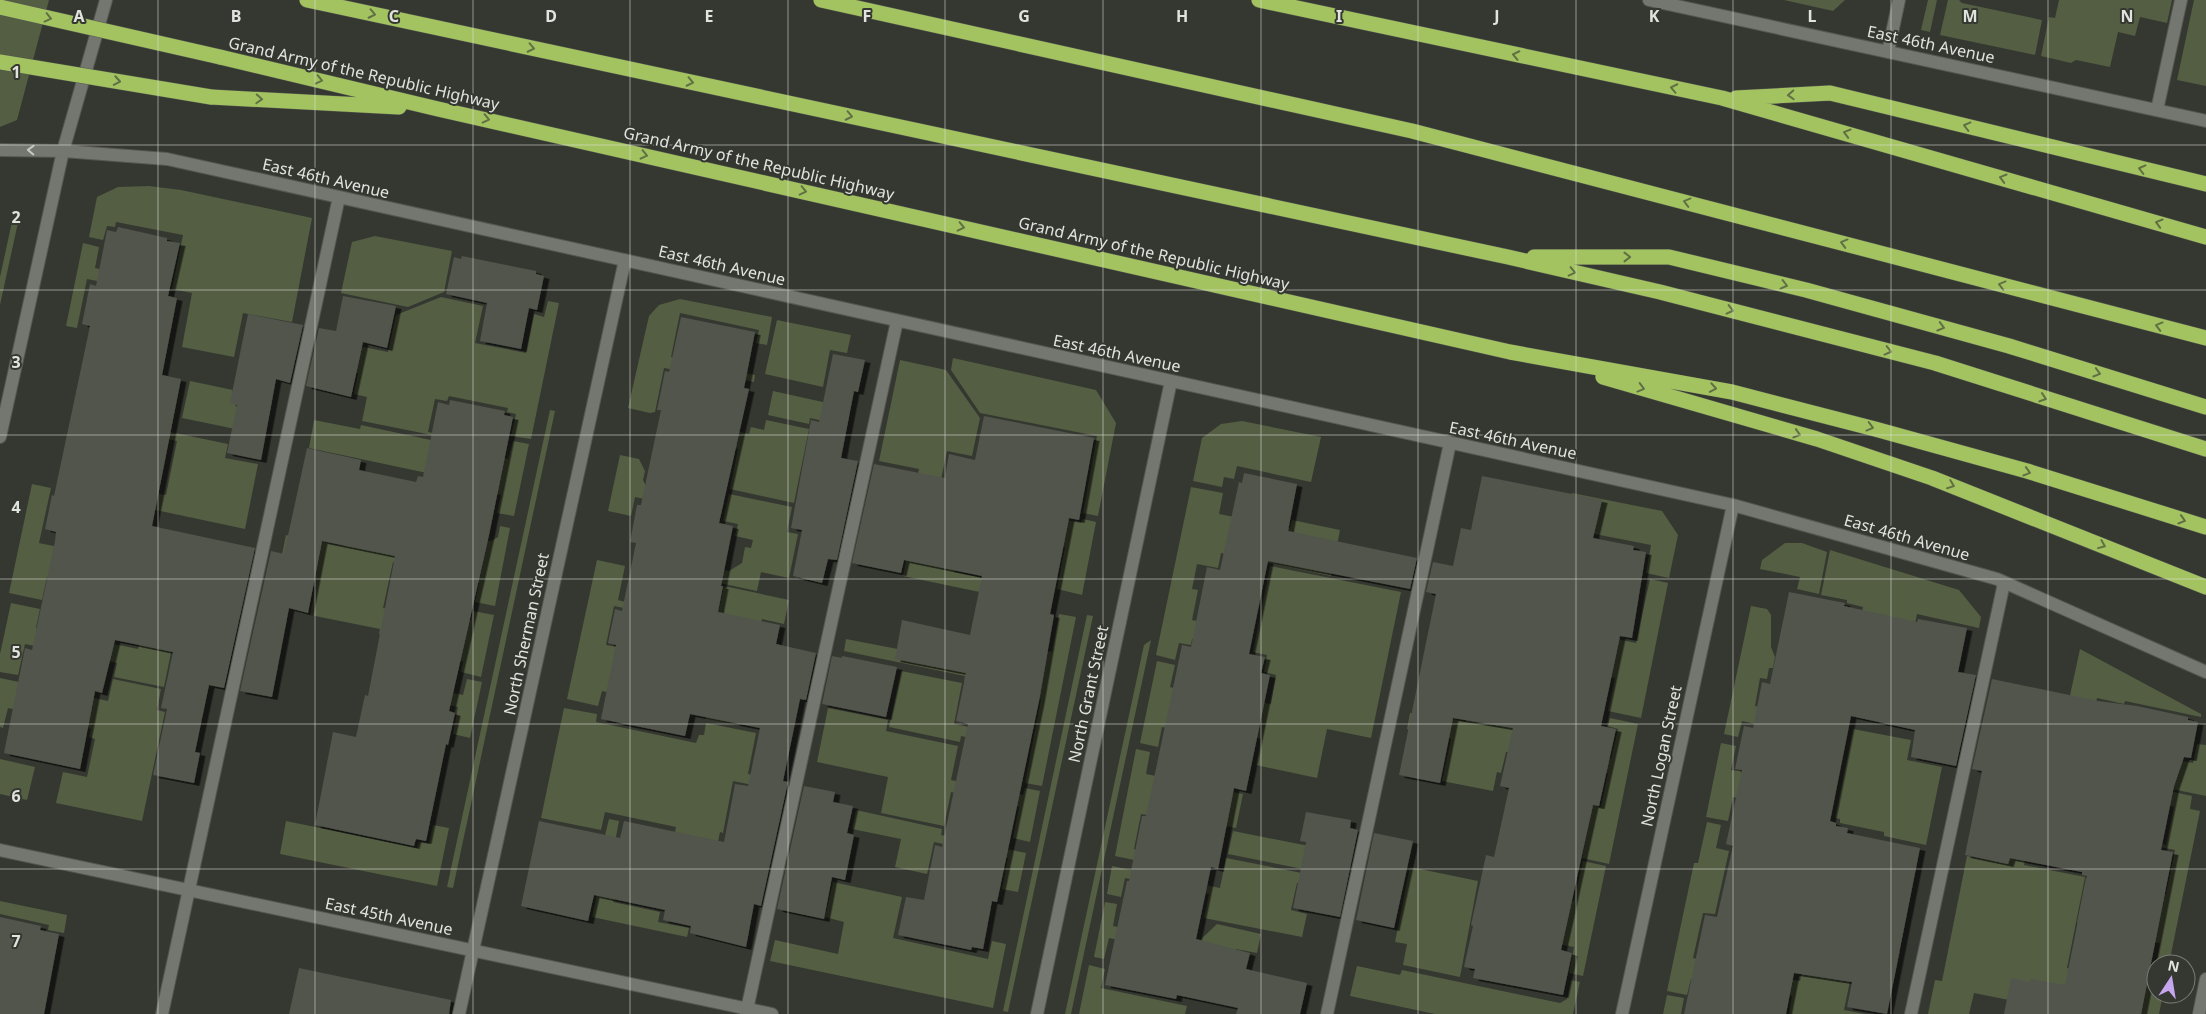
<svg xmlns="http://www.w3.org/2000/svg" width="2206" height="1014" viewBox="0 0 2206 1014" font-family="'Noto Sans',sans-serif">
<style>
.green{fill:#545e43}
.building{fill:#51544c;filter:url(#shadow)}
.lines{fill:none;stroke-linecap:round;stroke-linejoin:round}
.minor-casing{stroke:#54564f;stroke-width:14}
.highway-casing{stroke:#54564f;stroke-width:16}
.minor{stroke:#74776f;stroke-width:12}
.highway{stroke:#a3c361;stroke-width:15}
.highway-bridge-casing{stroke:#54564f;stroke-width:16;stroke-linecap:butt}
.highway-bridge{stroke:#a3c361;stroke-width:15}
.oneway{stroke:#617044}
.oneway2{stroke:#c6c8c2}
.grid{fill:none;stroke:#e1e3de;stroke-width:1;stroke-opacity:0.55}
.labels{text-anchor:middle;stroke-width:4;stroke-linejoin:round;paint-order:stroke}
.street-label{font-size:16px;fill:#e1e3de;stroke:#353830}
.grid-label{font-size:16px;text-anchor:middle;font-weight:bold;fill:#e1e3de;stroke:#353830;stroke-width:4;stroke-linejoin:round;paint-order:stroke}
</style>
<defs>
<filter id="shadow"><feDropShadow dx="5.5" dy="3" stdDeviation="0" flood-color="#0009"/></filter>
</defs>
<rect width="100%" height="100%" fill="#353830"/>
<path class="green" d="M0,0H49L17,120L0,127Z
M1784,0H1845L1833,11Z
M1928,0H1937L1930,32L1921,30Z
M1948,0H1959L1962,3L2042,20L2035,55L1940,35Z
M2059,0H2172L2167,23L2140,17L2135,36L2118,32L2110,67L2076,60L2071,63L2041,56L2049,17L2055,18Z
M2194,0H2206V86L2177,80Z
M149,186L181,190L312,218L292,322L243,313L234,357L182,347L192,293L172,289L183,235L116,222L115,227L107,226L103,240L89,237L97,197L118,187Z
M13,217L19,218L0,305V277Z
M375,236L452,251L444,292L408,307L341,293L352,242Z
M83,243L99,247L95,268L165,283L163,294L87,279L77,328L66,326Z
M441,297L483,306L475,343L526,353L534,314L544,317L548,301L559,303L531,439L511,436L516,414L507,412L508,408L449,396L447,401L435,399L428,432L437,434V436L362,421L367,397L354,394L358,373L329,366L334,341L388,352L396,315Z
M680,299L772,317L767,345L756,343L759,330L680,313L671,357L755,375L754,382L675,366V370L664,368L655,412L650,413L628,408L649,316L659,305Z
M777,320L851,335L847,353L830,350L823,387L765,374Z
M953,358L1096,390L1116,423L1098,516L1083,513L1097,436L980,413L951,370Z
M900,360L946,370L980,418L972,456L947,451L939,489L916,485L919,469L879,461Z
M190,381L233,390L232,394L272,402L265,435L182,418Z
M773,391L850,408L847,426L810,418L809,424L768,415Z
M550,410L555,411L453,888L447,887Z
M314,420L360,429L361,425L440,442L439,444L508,459L513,441L529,444L514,516L497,513L501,495L492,492L493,487L309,448Z
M766,420L809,429L794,503L730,489L738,449L686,438L690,421L749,434L751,427L764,430Z
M1242,421L1321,437L1311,482L1237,466L1234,479L1224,477L1222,487L1193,481L1202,438L1221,424Z
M127,423L228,444L225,458L258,464L245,529L151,509L154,493L166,495L177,441L125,430Z
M620,455L639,459L645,471L643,480L646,486L724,502L721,515L635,497L631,516L608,511Z
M32,484L51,488L39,543L135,563L128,594L47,577L42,600L9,593Z
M1191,487L1223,493L1219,514L1290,528L1292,520L1340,530L1331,576L1221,553L1218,568L1197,564L1192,589L1198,590L1192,620L1227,627L1248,651L1192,639L1191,645L1179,643L1175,660L1156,655Z
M914,489L1081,523L1083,519L1096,522L1082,595L1057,589L1065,547L1055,545Z
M1572,493L1662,511L1678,535L1669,578L1646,573L1651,545L1564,528Z
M729,494L792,507L787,532L798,534L789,578L761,572L757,591L715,582L718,569L729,571L742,563L745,547L751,548L753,540L735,536L738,524L723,521Z
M354,500L419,527L491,541L498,537L500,526L510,528L495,606L475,602L479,583L471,581V578L393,562L383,608L462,624L464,618L471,620L473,611L494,615L481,677L461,672L463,661L451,658L453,649L379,634L380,629L310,615L316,587L280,564L286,535L344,546Z
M911,536L959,547L954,572L1035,589L1032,603L903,576Z
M1785,543H1802L1827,552L1819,594L1797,589L1800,577L1760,569L1762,560Z
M1830,550L1959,590L1981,617L1979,628L1917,614L1904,679L1852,662L1863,607L1847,603V600L1821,595Z
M597,560L625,566L618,600L625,602L624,608L614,606L606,645L618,647L746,695L740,726L706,719V713L602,691L598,706L567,699Z
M1270,566L1401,592L1371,738L1327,729L1317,778L1256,765L1261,739L1252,736L1259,702L1271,704L1276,675L1264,672L1267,655L1253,652Z
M1650,579L1668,583L1641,718L1608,711L1615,678L1531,660L1536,622L1636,643Z
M724,586L789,600L784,624L762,619L758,636L717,619Z
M149,597L181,603L164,687L114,677L117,663L25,644L18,675L0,672V654L11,603L40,609L36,628L138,649Z
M1751,606L1767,609L1771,615V647L1775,657L1773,668H1769L1767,679L1760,678L1755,706L1760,707L1756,724L1742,721L1738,737L1724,734Z
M1059,614L1076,617L1042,786L1025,783L1041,699L964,684L965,676L844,651L846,639L944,658L958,633L1052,652Z
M1087,615L1093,616L1008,1012L1003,1011Z
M1151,640L1071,1014H1065L1144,645Z
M2080,649L2201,714V717L2125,701L2124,704L2097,698L2089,734L2063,728Z
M1157,661L1175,665L1170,687L1180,690L1172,729L1162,727L1158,747L1140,743Z
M901,671L962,683L954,724L1030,739L1028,750L961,736L960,742L889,727Z
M375,677L463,695L467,679L482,682L470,738L453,734L458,707L373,689Z
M0,678L108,701L113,679L161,689L157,710L165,712L142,821L56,803L63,772L87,777L95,739L89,737L91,729L77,726V723L8,708L3,728L0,727Z
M1474,684L1524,695L1509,752H1506L1501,773L1497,772L1493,791L1442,781L1451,739L1407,729L1410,713L1447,721L1448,718L1466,722Z
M564,708L597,714L596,722L696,743L699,735H704L706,723L756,733L748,774L779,780L777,790L733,781L723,833L720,832L712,871L673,844L676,827L605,812L601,830L541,818Z
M828,708L888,720L886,731L958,746L951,780L1023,795L1025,788L1040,791L1030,842L1013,838L1019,807L951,792L944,826L881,813L888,777L817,762Z
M1610,718L1638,724L1609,864L1582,858L1590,819L1588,805L1601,807L1608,773L1600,771L1602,758L1611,759L1618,729L1608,726Z
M1853,729L1911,740L1907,760L1942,767L1926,845L1884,836V832L1840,823V819L1835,818Z
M1721,743L1736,746L1731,770L1747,772L1746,779L1835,797L1831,818L1733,797L1728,821L1706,817Z
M2197,744L2206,745V796L2162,787L2168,758L2193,763Z
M1136,749L1150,752L1146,774L1243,794L1236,828L1148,810L1147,815L1141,814L1134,849L1206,875L1115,856Z
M0,759L35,767L27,800L0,794Z
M2165,790L2192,796L2190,809L2200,811L2169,964H2156V994H2163L2159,1014H2129L2138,982L2152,984L2160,943L2146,941V936L2077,923L2086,878L2166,894L2175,850L2111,837L2112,834L2166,845L2174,807L2147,801Z
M856,810L942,829L941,835L1026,853L1018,892L1002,889L1008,858L934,842L927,874L895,867L901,839L852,829Z
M2001,817L2032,823L2024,865L2085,877L2067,968L2133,982L2079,1014L1974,993L1969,1014H1928L1935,980L1942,981L1967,856L1992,861Z
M609,819L619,821L615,842L625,844L613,902L660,912L658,922L689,928L687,937L592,917L606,854L601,852Z
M286,821L417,848L419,842L429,844L433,825L449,828L437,886L280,854Z
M1707,822L1721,825L1716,848L1729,851L1715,914L1703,913L1693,958L1704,960L1700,981L1691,979L1687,995L1667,991L1694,863H1698Z
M1233,831L1344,853L1308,870L1228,854Z
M1226,858L1307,874L1305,883H1297L1291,910L1307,914L1302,937L1204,918L1209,894L1125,878L1121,897L1107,894L1112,866L1220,888Z
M1583,861L1606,866L1583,976L1569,973L1574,947L1554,943L1561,899L1574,901Z
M1410,867L1478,881L1460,977L1403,965L1407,944L1395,942Z
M833,882L902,897L893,938L988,959L992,941L1006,944L993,1008L770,961L775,940L838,954L844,922L825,917Z
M0,901L67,915L64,933L48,930L49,925L0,914Z
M1105,902L1117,904L1113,926L1196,944L1217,924L1261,934L1257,953L1236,949L1232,967L1186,953L1109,938L1104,959L1094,957Z
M1810,933L1900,952L1893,985L1851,976L1844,1010L1865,1014H1789L1792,996L1705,978L1708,963L1800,981Z
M1089,965L1105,969L1101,988L1187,1006L1185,1014H1079Z
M1357,966L1400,975L1402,970L1560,1003L1567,999L1571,980L1580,982L1573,1014H1435L1350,996Z
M1667,995L1684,998L1681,1014H1663Z"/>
<path class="building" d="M118,227L167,238V241L180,243L168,296L177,298L162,375L181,379L152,526L255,548L224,688L209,685L195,752L200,753L194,783L153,775L167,709L161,708L173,652L115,640L102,693L95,691L80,769L4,753L25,648L32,650L55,541L56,532L45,529L52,495L54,496L90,326L82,324L90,284L96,286L107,230L116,232Z
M462,256L536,271V274L544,276L537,310L529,308L521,349L480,341L487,303L446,294L454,257L461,259Z
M343,296L396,306L387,348L363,342L351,397L306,386L319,328L336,331Z
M248,314L303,325L290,383L276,379L261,460L227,453L237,405L230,403Z
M681,317L755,332L744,388L749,389L719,523L733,526L721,586H723L718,612L780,625L776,644L816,653L806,700L800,699L783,781L788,782L761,906L754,904L746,947L690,933L691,926L663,920L665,910L594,895L588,921L521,906L539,821L620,838L624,821L724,842L735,784L748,786L760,728L690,714L685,736L601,719L616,645L608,643L615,609L622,611L636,543L630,542L637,505H641L661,410H657L665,371L669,372Z
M833,354L865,360L858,392L854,391L841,458L858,461L837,560L828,559L822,583L793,576L802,530L791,528L811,420L819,422Z
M450,400L505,411L504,415L513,417L489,535L449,711L455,713L448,745L446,744L426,841L416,839L414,846L315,825L333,732L356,737L365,695L368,696L395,556L322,541L308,613L289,608L272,697L240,691L271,551L284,554L307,448L361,460L359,470L416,482L418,476L423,477L438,402L449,405Z
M984,416L1094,438L1079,520L1069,518L1050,614L1054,615L1039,701L997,902L992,901L983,949L972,947L971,950L898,935L906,897L924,900L935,845L942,847L968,724L956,721L966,673L895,659L902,620L970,635L982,576L904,560L901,573L852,563L874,464L945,478L949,454L975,460Z
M1244,473L1297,484L1288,531L1417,558L1410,589L1268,561L1249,654L1265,657L1261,673L1270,675L1246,791L1234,788L1218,869L1211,867L1196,939L1250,953L1246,969L1307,983L1300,1014H1236L1238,1008L1177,995L1176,999L1105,985L1127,881H1129L1142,816H1146L1182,645L1191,647L1207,567L1220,570L1239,482L1242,483Z
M1482,476L1602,500L1593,538L1634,546L1633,550L1646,552L1632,638L1620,636L1601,726L1616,729L1599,806L1593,805L1561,950L1572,953L1563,995L1473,978L1475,969L1464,967L1473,926L1471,925L1486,855L1494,857L1509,788L1500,786L1513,728L1453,718L1440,783L1399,775L1436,594L1426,592L1433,562L1453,566L1461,528L1471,530Z
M1789,592L1845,603L1844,606L1917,622L1918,619L1967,628L1958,672L1976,675L1956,766L1911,757L1915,730L1851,716L1830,821L1836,823V826L1848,828L1847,833L1920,848L1887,1014L1847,1007L1852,982L1794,973L1786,1014H1684L1705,915L1717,917L1733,846L1726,844L1742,770L1735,769L1744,726L1753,728L1762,682L1770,684Z
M832,656L842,658V656L897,667L886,717L822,704Z
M1992,679L2098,701L2137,706L2188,717V720L2198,722L2191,758L2184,757L2174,786L2161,850L2173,852L2141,1014H2004L2011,978L2030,982L2031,979L2065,985L2087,876L2082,875V872L2010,858L2008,864L1965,855L1982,771L1972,769Z
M804,786L835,792L833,802L853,806L847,833L854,835L845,880L832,877L824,919L777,909Z
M1306,812L1351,820L1350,828L1358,830L1340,917L1293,908L1306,842L1300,841Z
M1374,833L1413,841L1394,928L1356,920Z
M0,917L41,926L40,930L59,934L44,1014H0Z
M299,968L451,1000L449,1014H289Z"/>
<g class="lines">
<defs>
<path id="minor" d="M1649,0L2206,121
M1888,52L1899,0
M2157,110L2181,0
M0,150L63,151L167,159L1733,505L1997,579L2206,672
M0,437L63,151L106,0
M0,850L772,1014
M162,1014L339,197
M459,1014L625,260
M746,1014L897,321
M1037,1014L1171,381
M1327,1014L1450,443
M1622,1014L1733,505
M1911,1014L2004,583
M2199,1014L2206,979"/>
<path id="highway" d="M307,0L1508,257L1660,292L1935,363L2206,449
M821,0L1412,131L2206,338
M1259,0L1722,98L2206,237
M220,57L438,109L1510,352L1732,392L1875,429L2027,471L2206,527
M211,97L399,107
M1736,98L1830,93L2206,184
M1534,257H1669L1806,290L2009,346L2206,407
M1603,377L1817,439L1932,478L2206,587"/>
</defs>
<use href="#minor" class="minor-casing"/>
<use href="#highway" class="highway-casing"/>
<use href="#minor" class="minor"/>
<use href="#highway" class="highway"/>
<defs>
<path id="highway-bridge" d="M0,7L220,57
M0,62L211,97"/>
</defs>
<use href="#highway-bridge" class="highway-bridge-casing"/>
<use href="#highway-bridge" class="highway-bridge"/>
</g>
<defs><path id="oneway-chevron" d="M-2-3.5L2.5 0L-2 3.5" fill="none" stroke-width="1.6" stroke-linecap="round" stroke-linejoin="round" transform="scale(1.25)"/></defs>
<g class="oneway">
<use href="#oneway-chevron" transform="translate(372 14) rotate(12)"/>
<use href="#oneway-chevron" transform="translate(48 18) rotate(13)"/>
<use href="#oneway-chevron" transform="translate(531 48) rotate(12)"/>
<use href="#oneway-chevron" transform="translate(1516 55) rotate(-168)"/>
<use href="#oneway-chevron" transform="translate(319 80) rotate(13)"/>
<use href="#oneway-chevron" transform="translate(117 81) rotate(10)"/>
<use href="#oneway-chevron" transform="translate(690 82) rotate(12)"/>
<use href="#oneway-chevron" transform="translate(1674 88) rotate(-168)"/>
<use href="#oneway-chevron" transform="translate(1791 95) rotate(177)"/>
<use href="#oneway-chevron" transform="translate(259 99) rotate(3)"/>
<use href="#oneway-chevron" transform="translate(849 116) rotate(12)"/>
<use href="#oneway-chevron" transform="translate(486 119) rotate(13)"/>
<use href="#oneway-chevron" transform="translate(1967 126) rotate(-166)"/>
<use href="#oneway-chevron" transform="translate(1847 133) rotate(-164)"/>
<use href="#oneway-chevron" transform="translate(644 155) rotate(13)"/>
<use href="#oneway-chevron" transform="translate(2142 169) rotate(-166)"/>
<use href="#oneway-chevron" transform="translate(2003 178) rotate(-164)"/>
<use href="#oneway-chevron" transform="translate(803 191) rotate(13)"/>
<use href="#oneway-chevron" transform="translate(1687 202) rotate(-165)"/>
<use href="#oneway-chevron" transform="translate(2159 223) rotate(-164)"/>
<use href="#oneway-chevron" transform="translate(961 227) rotate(13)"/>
<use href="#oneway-chevron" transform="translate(1844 243) rotate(-165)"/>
<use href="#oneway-chevron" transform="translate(1627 257)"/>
<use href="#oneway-chevron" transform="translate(1572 272) rotate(13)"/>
<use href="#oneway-chevron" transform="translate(1784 285) rotate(14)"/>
<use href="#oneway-chevron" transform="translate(2002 285) rotate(-165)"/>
<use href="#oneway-chevron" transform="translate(1730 310) rotate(14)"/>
<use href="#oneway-chevron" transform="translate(2159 326) rotate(-165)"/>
<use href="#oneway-chevron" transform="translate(1941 327) rotate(16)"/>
<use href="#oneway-chevron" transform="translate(1888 351) rotate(14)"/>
<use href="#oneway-chevron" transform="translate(2097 373) rotate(17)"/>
<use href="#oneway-chevron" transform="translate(1641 388) rotate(15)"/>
<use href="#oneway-chevron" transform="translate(1713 388) rotate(10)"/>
<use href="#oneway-chevron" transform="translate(2043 398) rotate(18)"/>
<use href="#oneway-chevron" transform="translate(1870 427) rotate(15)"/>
<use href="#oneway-chevron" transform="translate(1797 434) rotate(17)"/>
<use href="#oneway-chevron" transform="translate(2027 472) rotate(17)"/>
<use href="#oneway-chevron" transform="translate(1951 485) rotate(21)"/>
<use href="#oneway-chevron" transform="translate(2182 520) rotate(17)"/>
<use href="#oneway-chevron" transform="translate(2102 545) rotate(22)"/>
</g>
<use class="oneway2" href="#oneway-chevron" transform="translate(31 150) rotate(-178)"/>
<path class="grid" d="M158,0V1014M315,0V1014M473,0V1014M630,0V1014M788,0V1014M945,0V1014M1103,0V1014M1261,0V1014M1418,0V1014M1576,0V1014M1733,0V1014M1891,0V1014M2048,0V1014M0,145H2206M0,290H2206M0,435H2206M0,579H2206M0,724H2206M0,869H2206"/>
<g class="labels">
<g class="street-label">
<text transform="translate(1931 44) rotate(12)" y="6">East 46th Avenue</text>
<text transform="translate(364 73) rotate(13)" y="6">Grand Army of the Republic Highway</text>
<text transform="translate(759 163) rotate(13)" y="6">Grand Army of the Republic Highway</text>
<text transform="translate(326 178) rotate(13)" y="6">East 46th Avenue</text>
<text transform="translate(1154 253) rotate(13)" y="6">Grand Army of the Republic Highway</text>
<text transform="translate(722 265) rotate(13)" y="6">East 46th Avenue</text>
<text transform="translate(1117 353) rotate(12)" y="6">East 46th Avenue</text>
<text transform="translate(1513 440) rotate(12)" y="6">East 46th Avenue</text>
<text transform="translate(1907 537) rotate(16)" y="6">East 46th Avenue</text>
<text transform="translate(526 634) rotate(-78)" y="6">North Sherman Street</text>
<text transform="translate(1088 694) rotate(-78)" y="6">North Grant Street</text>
<text transform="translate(1661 756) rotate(-78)" y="6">North Logan Street</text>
<text transform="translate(389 916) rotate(12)" y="6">East 45th Avenue</text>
</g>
</g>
<g class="grid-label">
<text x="79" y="22">A</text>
<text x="236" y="22">B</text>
<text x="394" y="22">C</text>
<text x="551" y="22">D</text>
<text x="709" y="22">E</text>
<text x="867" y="22">F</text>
<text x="1024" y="22">G</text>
<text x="1182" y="22">H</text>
<text x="1339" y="22">I</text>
<text x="1497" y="22">J</text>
<text x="1654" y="22">K</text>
<text x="1812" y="22">L</text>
<text x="1970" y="22">M</text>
<text x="2127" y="22">N</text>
<text x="16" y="78">1</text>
<text x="16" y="223">2</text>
<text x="16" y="368">3</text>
<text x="16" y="513">4</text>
<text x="16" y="658">5</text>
<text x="16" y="802">6</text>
<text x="16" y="947">7</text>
</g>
<g transform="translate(2171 979) rotate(12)"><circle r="24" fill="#353830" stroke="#7a7c76"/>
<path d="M0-4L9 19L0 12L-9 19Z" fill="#c7a6f0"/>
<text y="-8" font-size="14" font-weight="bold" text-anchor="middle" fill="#e1e3de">N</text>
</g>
</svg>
